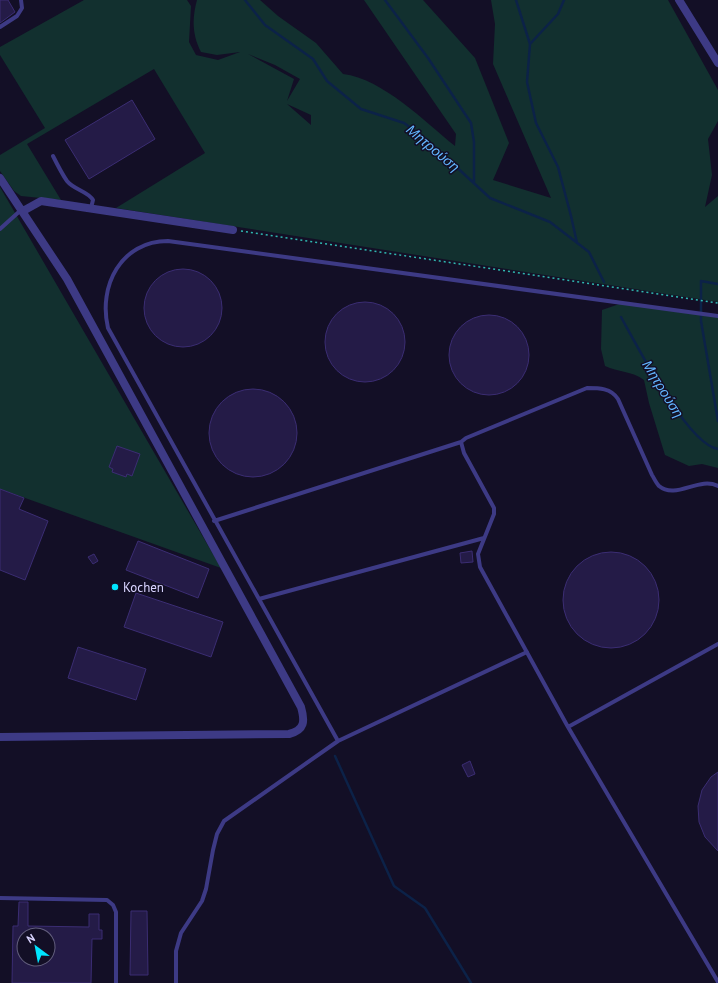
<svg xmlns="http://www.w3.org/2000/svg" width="718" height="983" viewBox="0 0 718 983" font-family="'PT Sans',sans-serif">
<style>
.grass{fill:#12302f;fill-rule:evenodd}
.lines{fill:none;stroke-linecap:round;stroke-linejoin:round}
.stream{stroke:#0c2248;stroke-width:2.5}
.building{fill:#241b47;stroke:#3b2d73;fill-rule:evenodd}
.path{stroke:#2fb8b0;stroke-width:1.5;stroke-dasharray:2 3;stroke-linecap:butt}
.lane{stroke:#3d3a85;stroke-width:4}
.street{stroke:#3d3a85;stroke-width:8}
.poi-dot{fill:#00e5ff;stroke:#130f26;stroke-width:1.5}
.labels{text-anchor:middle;stroke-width:3;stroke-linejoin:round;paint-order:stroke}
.poi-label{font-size:13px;fill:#d9d4ff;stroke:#130f26;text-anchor:start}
.water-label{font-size:14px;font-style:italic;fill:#62b6ff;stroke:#130f26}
</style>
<rect width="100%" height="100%" fill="#130f26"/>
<path class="grass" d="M84,0H187L191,6L189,42L196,55L218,60L240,52L217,55L201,52C192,35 192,18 197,0H260L278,16L316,43L343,74C383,79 424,121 455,146L456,134L364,0H423L475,58L509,143L493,180L551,198L493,64L495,24L491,0H668L718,90V121L708,139L712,175L705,207L718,196V302L116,208L205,153L154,69L27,144L61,200L21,196L14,191L0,171V155L45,128L0,55V47ZM248,54L275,65L300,79L287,101L294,79ZM287,104L311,115V125Z
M0,187L221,568L0,489Z
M625,302L718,316V468L702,464L689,466L665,455L649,403L644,380C632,371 618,372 605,366L601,349L602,310Z"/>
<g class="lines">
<path class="stream" d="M245,0L265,25L313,59L327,81L361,109L404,123L426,139L490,198L550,222L589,252L604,282
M385,0L428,58L471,123L474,142V182
M516,0L530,44L527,82L536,123L558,167L571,216L577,243
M530,44L558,14L564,0
M718,284L701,281V321L718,421
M621,317C636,344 688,445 718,449
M335,756L394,886L425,908L471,983"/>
</g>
<path class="building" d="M0,0H8L15,12L0,23Z
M132,100L155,139L89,179L65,140Z
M144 308a39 39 0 1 1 78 0a39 39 0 1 1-78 0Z
M325 342a40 40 0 1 1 80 0a40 40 0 1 1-80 0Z
M449 355a40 40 0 1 1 80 0a40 40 0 1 1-80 0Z
M209 433a44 44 0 1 1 88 0a44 44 0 1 1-88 0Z
M117,446L140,454L132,476L127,474L126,477L112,472L113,469L109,467Z
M0,489L24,498L19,509L48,521L25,580L0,570Z
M138,541L209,569L198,598L126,570Z
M472,551L473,562L461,563L460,553Z
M563 600a48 48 0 1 1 96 0a48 48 0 1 1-96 0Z
M94,554L98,561L93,564L88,557Z
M136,593L223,622L211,657L124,627Z
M78,647L146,669L136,700L68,678Z
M470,761L475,774L468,777L462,765Z
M718,772V851L705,837L699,822L698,806L702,790L711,777Z
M19,902H28V926L89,927V914H99V930H102V939H92L91,983H12L13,926H18ZM24,935H48V959H24Z
M131,911H147L148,975H130Z"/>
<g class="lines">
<path class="path" d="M241,231L718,303"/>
<path class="lane" d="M0,27L17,16L22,8L21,0
M53,156C57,164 62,174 67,181C74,190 88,191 93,200L91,208
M0,229L21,210
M718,486C699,476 676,500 659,486C656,483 654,478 652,475L618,399C611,388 599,388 587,388L466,438L461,442L464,453L494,508V514L478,554L480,567L568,727L718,982
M214,521L461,442
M259,599L484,538
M568,727L718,644
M338,741L527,652
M0,898L107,900L113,905L116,912V983
M176,983V951L181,933L202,901L206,889L213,850L217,834L224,821L338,741L108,328C98,286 121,241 168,241L718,316"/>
<path class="street" d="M679,0L718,63
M0,178L67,279L301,707C305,721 305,730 289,734L0,737
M23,211L41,201L233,230"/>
</g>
<circle class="poi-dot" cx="115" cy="587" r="4"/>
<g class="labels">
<g class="poi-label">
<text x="123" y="592">Kochen</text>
</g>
<g class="water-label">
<text transform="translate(433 148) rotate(40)" y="5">Μητρούση</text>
<text transform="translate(663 389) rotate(58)" y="5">Μητρούση</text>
</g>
</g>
<g transform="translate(36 947) rotate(328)"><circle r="19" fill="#130f26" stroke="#625e7d"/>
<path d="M0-3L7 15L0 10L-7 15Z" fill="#00e5ff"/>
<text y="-6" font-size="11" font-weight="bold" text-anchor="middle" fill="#d9d4ff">N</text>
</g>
</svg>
